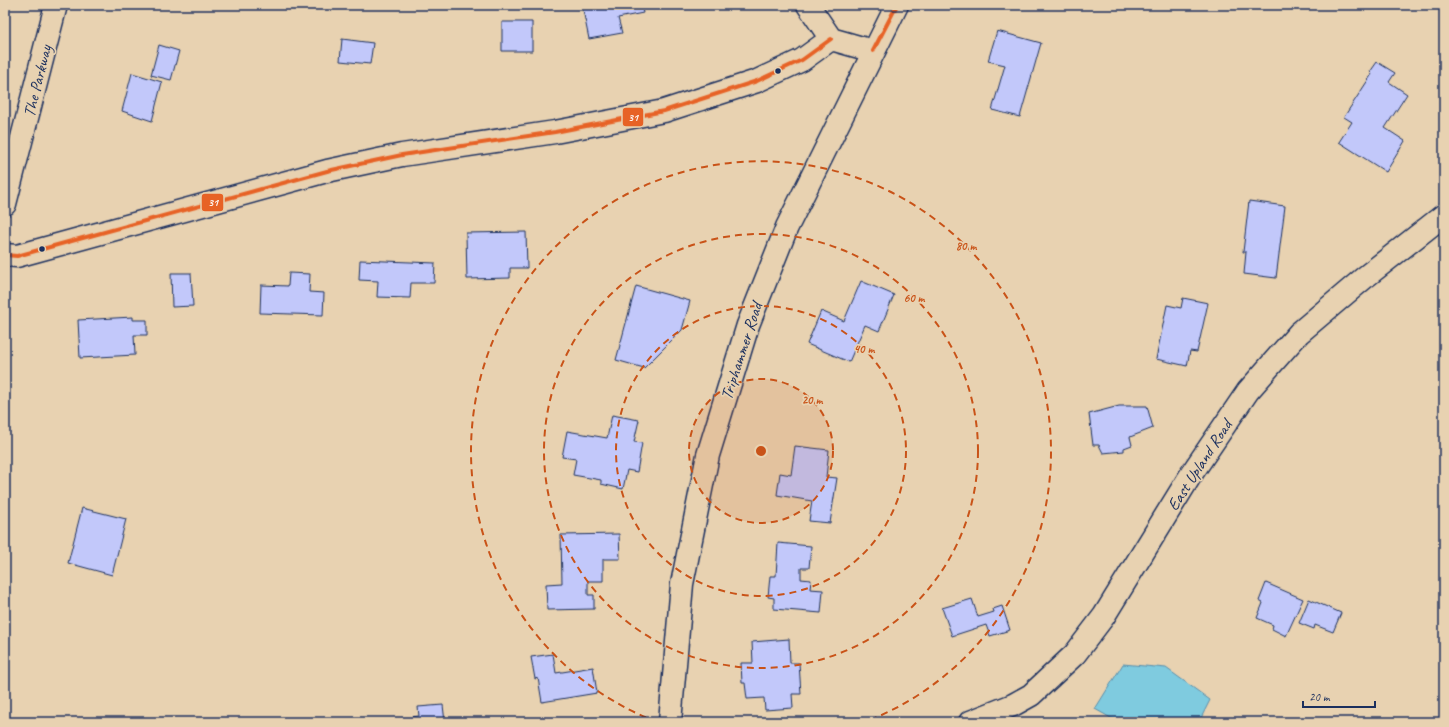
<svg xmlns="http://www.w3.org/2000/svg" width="1449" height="727" viewBox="0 0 1449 727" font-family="Caveat,sans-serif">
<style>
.water{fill:#7fcbdf;stroke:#578dab}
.building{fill:#c2c8fa;stroke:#1b2f5e}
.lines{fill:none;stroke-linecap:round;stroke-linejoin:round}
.minor-casing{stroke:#1b2f5e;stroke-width:25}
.tertiary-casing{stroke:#1b2f5e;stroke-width:25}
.minor{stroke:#e8d2b1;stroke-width:22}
.tertiary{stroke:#e8d2b1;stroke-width:22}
.bus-1-casing{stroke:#e8d2b1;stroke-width:7}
.bus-1{stroke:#e76225;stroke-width:4}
.ring{fill:none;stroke:#c95318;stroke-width:2;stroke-dasharray:7 5}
.bus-dot{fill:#1b2f5e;stroke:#e8d2b1;stroke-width:1.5}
.labels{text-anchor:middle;stroke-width:3.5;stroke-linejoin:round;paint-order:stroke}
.street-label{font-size:17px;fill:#1b2f5e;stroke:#e8d2b1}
.centre{fill:#c95318;stroke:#e8d2b1;stroke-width:2}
.ring-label{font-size:12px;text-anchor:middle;font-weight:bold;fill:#c95318;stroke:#e8d2b1;stroke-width:3.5;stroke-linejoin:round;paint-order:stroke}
.line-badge{stroke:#e8d2b1;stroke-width:1.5}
.badge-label{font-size:11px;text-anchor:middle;font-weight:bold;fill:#fff}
</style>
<rect width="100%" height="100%" fill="#e8d2b1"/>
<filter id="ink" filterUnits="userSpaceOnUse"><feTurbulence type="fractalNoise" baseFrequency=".025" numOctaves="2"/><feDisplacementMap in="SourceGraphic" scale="8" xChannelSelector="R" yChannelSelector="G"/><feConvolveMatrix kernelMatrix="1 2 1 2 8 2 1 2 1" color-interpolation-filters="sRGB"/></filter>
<g filter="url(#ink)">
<path class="water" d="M1123,664L1166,668L1210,700L1199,722H1118L1095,709Z"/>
<path class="building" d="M582,5H641L643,13L618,18L622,33L589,39Z
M502,22H532V51H502Z
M997,31L1041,43L1020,117L992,110L1005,65L988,61Z
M342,39L373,43L370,64L340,61Z
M159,45L179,51L171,80L151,75Z
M1377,62L1395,73L1389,82L1407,94L1385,128L1405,141L1386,172L1339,142L1352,122L1344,117L1372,74L1370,72Z
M132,73L162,82L152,121L122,111Z
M1249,201L1285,206L1276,278L1244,274L1246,252H1243Z
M526,232L527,268H510V278L467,279L466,233Z
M360,260L435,263L434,283H411L410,298L377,297L378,281L359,280Z
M171,273H191L193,306L172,307Z
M289,273L310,274L309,292L324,293L323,315L260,313L261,285L288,286Z
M861,281L894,295L879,331L865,325L849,362L807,344L821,311L844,321Z
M636,286L690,301L682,330L644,368L616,360Z
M1183,298L1208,303L1197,352L1190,351L1187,366L1156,359L1167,305L1181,308Z
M133,317V320H147V335H134L135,355L80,358L78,320Z
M1119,406H1147L1153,428L1130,437L1132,445L1124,448V451L1103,453L1099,445H1093L1089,414Z
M612,415L639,420L634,442L642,443L637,472L627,470L623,489L601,484V480L573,475L576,459L562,457L567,431L607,438Z
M795,446L829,450L826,477L837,478L830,523L809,521L812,501L777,495L780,473L791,475Z
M82,508L126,519L112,575L68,563Z
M619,534L620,559H603V581H588V595H594V609L547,610L546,584L562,583L561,535Z
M778,543L811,546L809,568H801V579L811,580L810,589L823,590L821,613L774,609V598L768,597L770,576H776Z
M1266,583L1303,599L1286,636L1272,629L1273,625L1257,618L1263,603L1259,601Z
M972,599L978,617L994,612L993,609L1002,606L1010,630L990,636L986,625L952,636L942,608Z
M1309,599L1341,613L1333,632L1315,625L1314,629L1299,623Z
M789,639L790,663H799L801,694H792L793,708L765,710L764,698L747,699L745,683H742L741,663H753L752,642Z
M553,654L556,673L593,667L597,693L542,702L538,678L535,679L531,657Z
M443,705L445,722H413L412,717L419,716L418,707Z"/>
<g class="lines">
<defs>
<path id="minor" d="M808,5L831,39L873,51
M5,204L56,5
M5,255L17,256L327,171L402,155L555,132L664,111L757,81L802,60L831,39
M970,722L1013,705L1031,695L1075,654L1104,616L1192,473L1248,391L1299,333L1364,278L1444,215"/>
<path id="tertiary" d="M670,722L682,584L708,455L748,325L787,227L897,5"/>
</defs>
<use href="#minor" class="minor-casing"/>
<use href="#tertiary" class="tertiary-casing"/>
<use href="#minor" class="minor"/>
<use href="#tertiary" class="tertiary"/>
<defs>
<path id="bus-1" d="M873,51L897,5
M5,255L17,256L327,171L402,155L555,132L664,111L757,81L802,60L831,39"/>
</defs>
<use href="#bus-1" class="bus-1-casing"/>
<use href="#bus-1" class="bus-1"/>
</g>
</g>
<circle cx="761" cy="451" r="72" fill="#c95318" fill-opacity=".12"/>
<g class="ring">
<circle cx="761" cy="451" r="72"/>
<circle cx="761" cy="451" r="145"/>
<circle cx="761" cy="451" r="217"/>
<path d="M657 722A290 290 0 1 1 865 722"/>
</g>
<g class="bus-dot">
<circle cx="778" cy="71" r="3.5"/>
<circle cx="42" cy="249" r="3.5"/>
</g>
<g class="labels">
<g class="street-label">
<text transform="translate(37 81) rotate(-76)" y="6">The Parkway</text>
<text transform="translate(741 351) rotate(-72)" y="6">Triphammer Road</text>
<text transform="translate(1199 465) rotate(-57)" y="6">East Upland Road</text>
</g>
</g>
<circle cx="761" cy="451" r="6" class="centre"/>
<g class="ring-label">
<text x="966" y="250">80 m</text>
<text x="914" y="302">60 m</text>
<text x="864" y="353">40 m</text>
<text x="812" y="404">20 m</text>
</g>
<g class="line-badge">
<rect x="622" y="107" width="22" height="20" rx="4" fill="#e76225"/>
<rect x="201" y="193" width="23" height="19" rx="4" fill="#e76225"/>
</g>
<g class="badge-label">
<text x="633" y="121">31</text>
<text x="213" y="206">31</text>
</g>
<rect width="1449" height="727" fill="none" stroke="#e8d2b1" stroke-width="20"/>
<rect x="10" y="10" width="1429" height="707" fill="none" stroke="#1b2f5e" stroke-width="1.5" filter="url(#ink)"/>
<path d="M1303 701v6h72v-6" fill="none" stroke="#1b2f5e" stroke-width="2"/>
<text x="1309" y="701" font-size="12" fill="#1b2f5e" stroke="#e8d2b1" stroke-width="3" paint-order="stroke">20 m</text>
</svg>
